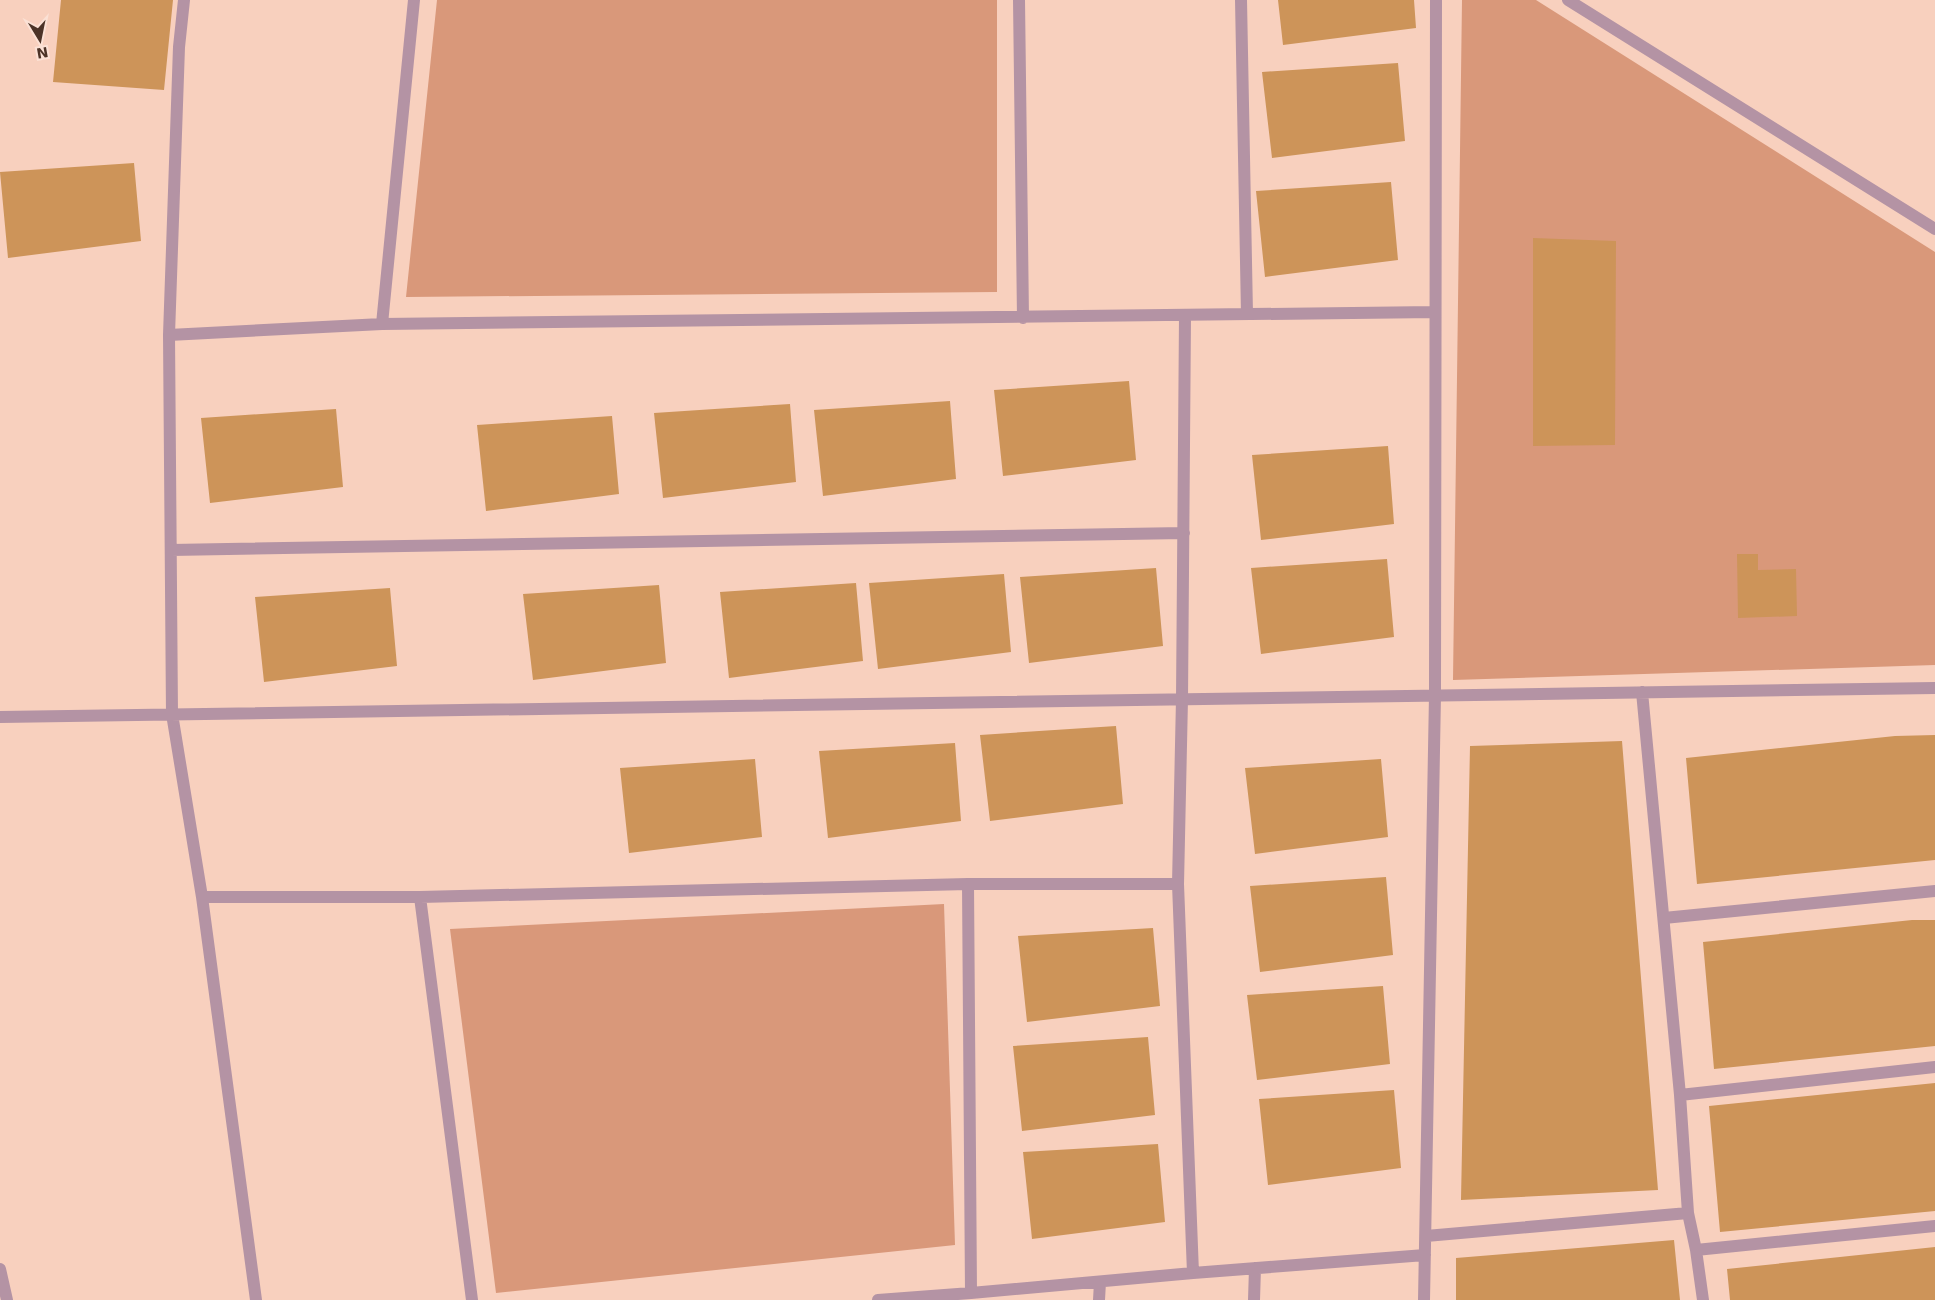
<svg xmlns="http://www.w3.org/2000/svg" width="1935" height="1300" viewBox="0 0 1935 1300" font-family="'DejaVu Sans',sans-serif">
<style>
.green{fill:#d9987a}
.building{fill:#cd9459}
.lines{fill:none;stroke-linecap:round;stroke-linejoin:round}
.minor{stroke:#b493a4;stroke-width:12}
</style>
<rect width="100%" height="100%" fill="#f8d0be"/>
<path class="green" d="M437,0H997V292L406,297Z
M1462,0H1536L1935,252V665L1453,680Z
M944,904L955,1245L496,1293L450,929Z"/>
<path class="building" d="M61,0H173L164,90L53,82Z
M1278,0H1414L1416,28L1283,45Z
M1398,63L1405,141L1272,158L1262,72Z
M134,163L141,241L8,258L0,172Z
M1391,182L1398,260L1265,277L1256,191Z
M1533,238L1616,241L1615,445L1533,446Z
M1129,381L1136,460L1003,476L994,390Z
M950,401L956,479L823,496L814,410Z
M790,404L796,482L663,498L654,413Z
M336,409L343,487L210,503L201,418Z
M612,416L619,494L486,511L477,425Z
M1388,446L1394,524L1261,540L1252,455Z
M1737,554H1758V570L1796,569L1797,616L1738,618Z
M1387,559L1394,637L1261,654L1251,568Z
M1156,568L1163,646L1029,663L1020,577Z
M1004,574L1011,652L878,669L869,583Z
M856,583L863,661L729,678L720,592Z
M659,585L666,663L533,680L523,594Z
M390,588L397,666L264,682L255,597Z
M1116,726L1123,804L990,821L980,735Z
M1935,735V860L1697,884L1686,758L1895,736Z
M1622,741L1658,1190L1461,1200L1470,746Z
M955,743L961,821L828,838L819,751Z
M755,759L762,837L629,853L620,768Z
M1381,759L1388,837L1255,854L1245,768Z
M1386,877L1393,955L1260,972L1250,886Z
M1912,920H1935V1046L1714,1069L1703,942Z
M1153,928L1160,1006L1027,1022L1018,936Z
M1383,986L1390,1064L1257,1080L1247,995Z
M1148,1037L1155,1115L1022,1131L1013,1046Z
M1935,1083V1211L1720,1232L1709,1106Z
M1394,1090L1401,1168L1268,1185L1259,1099Z
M1158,1144L1165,1222L1032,1239L1023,1152Z
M1674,1240L1680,1300H1456V1258Z
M1935,1247V1300H1730L1727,1269Z"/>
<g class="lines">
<path class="minor" d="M184,0L179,47L169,335L172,714L202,897L256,1300
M1019,0L1023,318
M1241,0L1247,314
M1568,0L1935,229
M1185,316L1182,699L1178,884L1193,1273
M382,324L414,0
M169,335L382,324L1435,312
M171,550L1184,533
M1642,692L1680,1095L1688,1213
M0,717L1935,688
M968,884H1178
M202,897H420L472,1300
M420,897L968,884L971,1293L878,1300
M1664,918L1935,891
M1680,1095L1935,1067
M1426,1236L1688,1213L1696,1250L1703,1300
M1696,1250L1935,1226
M0,1269L7,1300
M971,1293L1193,1273L1425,1255
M1099,1300L1100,1282
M1254,1300L1255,1268
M1424,1300L1435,695L1436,0"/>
</g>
<g transform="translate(40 40) rotate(170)" stroke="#fbe1d5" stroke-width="4" paint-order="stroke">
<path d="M0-4L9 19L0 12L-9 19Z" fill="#4c3327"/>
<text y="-8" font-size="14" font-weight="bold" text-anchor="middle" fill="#4c3327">N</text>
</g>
</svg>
